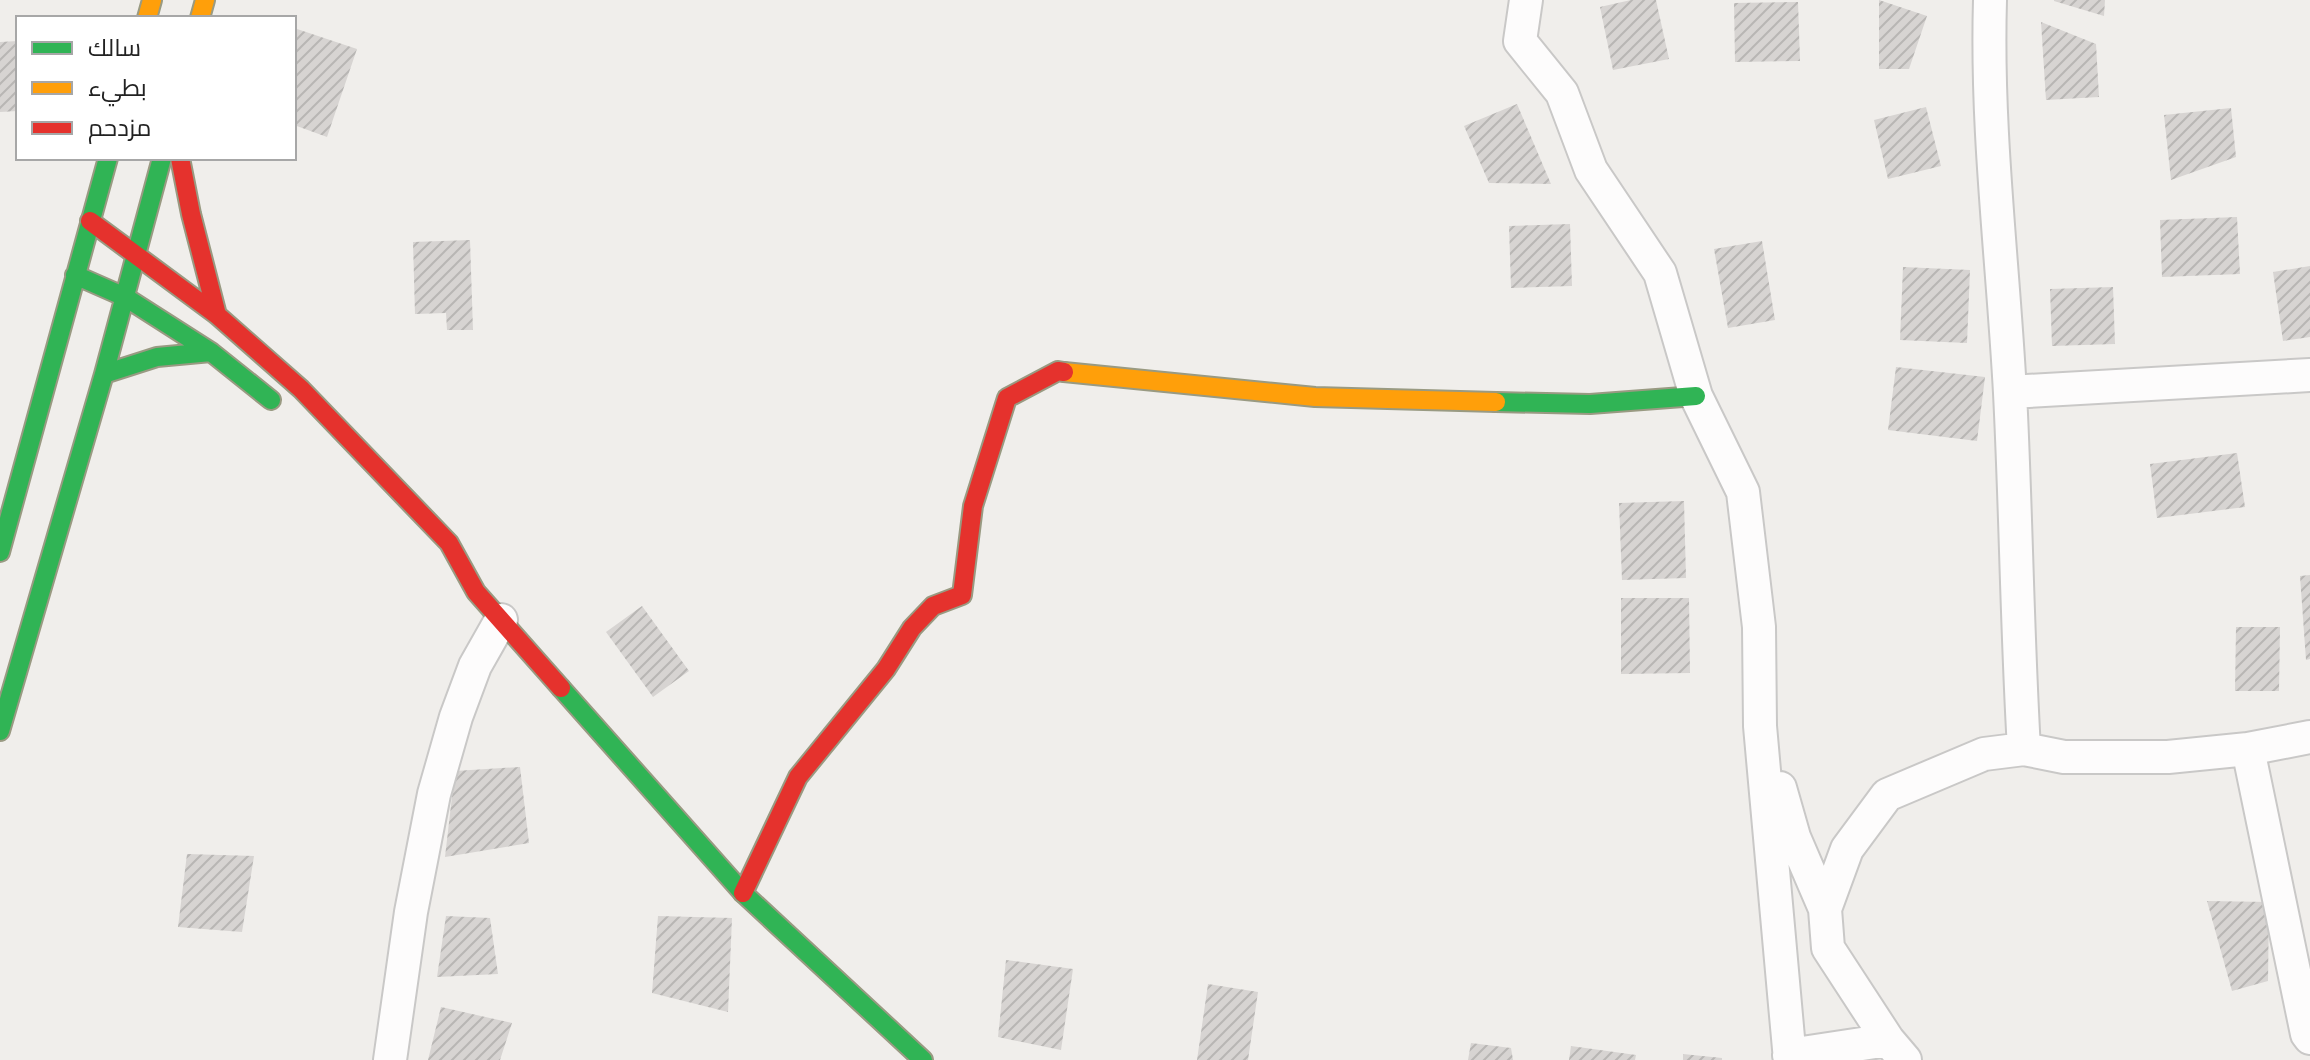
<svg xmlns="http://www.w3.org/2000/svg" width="2310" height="1060" viewBox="0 0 2310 1060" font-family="Helvetica,Cairo,sans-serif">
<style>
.building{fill:url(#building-hatch)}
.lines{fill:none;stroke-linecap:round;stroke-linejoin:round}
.street-casing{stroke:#c9c8c7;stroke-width:36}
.fast-casing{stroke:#999a82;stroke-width:22}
.slow-casing{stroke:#999a82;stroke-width:22}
.jam-casing{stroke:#999a82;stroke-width:22}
.street{stroke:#fdfcfc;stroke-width:32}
.fast{stroke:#30b455;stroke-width:18}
.slow{stroke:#ff9f0a;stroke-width:18}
.jam{stroke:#e5322d;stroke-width:18}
</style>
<defs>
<pattern id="building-hatch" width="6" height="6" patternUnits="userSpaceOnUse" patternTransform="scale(2)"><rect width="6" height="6" fill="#d7d4d2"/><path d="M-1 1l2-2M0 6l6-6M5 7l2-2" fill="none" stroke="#b8b6b4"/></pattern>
</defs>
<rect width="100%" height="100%" fill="#f0eeeb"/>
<path class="building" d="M1631,0H1656L1669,59L1613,70L1600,7Z
M1879,0L1927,16L1909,69H1879Z
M2054,0H2105L2104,16L2054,1Z
M1798,2L1800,61L1735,62L1734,3Z
M2041,22L2096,44L2099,97L2046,100Z
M294,28L357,49L327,137L294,125Z
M18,41V111L0,112V42Z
M1517,104L1551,184L1489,183L1464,126Z
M1926,107L1941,166L1888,179L1874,120Z
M2231,108L2236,157L2171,180L2164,115Z
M2237,217L2240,274L2162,277L2160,220Z
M1570,224L1572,286L1511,288L1509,226Z
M470,240L473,330H447L446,313L415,314L413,242Z
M1762,241L1775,320L1728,328L1714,249Z
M2310,266V337L2283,341L2273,272Z
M1903,267L1970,270L1967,343L1900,340Z
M2113,287L2115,344L2052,346L2050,289Z
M1896,367L1985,377L1977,441L1888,430Z
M2237,453L2245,507L2157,518L2150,464Z
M1684,501L1686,578L1622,580L1619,503Z
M2310,575V659L2306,660L2300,576Z
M1621,598H1689L1690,673L1621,674Z
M642,606L689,671L653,697L606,632Z
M2236,627H2280L2279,691H2235Z
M520,767L529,843L445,857L455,771Z
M187,854L254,856L242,932L178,927Z
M2207,901L2269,902L2268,981L2232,991Z
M446,916L490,918L498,974L437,977Z
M658,916L732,918L728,1012L652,993Z
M1006,960L1073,969L1061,1050L998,1037Z
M1208,984L1258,992L1248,1060H1197Z
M441,1007L512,1023L500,1060H428Z
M1471,1043L1511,1048L1513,1060H1468Z
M1571,1046L1636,1055L1635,1060H1569Z
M1683,1054L1722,1058V1060H1683Z"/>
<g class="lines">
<defs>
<path id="street" d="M1526,0L1520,41L1562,93L1591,170L1660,273L1696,396L1743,492L1759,627L1760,726L1790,1060
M1990,0C1986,132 2003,261 2010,393C2016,511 2017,630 2024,749
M2010,392L2310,375
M2248,749L2307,1034L2310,1038
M1780,788L1794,837L1825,909L1828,948L1888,1040L1905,1060
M1825,909L1847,849L1887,795L1984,754L2024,749L2064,757H2168L2248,749L2310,737
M1789,1055L1888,1040
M390,1060L411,912L434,794L456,717L475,666L501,620"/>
<path id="fast" d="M75,275L125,297L211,352L271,400
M104,374L157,357L211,352
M1496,402L1590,404L1696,396
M0,552L108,158
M561,688L743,893L923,1060
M0,731L104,374L162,158"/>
<path id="slow" d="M147,18L152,0
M200,18L205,0
M1064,372L1315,397L1496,402"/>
<path id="jam" d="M180,158L191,214L217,315
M90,221L217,315L301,389L449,543L476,592L561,688
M743,893L798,777L886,669L912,628L933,606L962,595L973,506L1007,398L1058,371L1064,372"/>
</defs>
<use href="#street" class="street-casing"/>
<use href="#fast" class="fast-casing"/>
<use href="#slow" class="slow-casing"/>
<use href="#jam" class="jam-casing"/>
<use href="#street" class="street"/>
<use href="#fast" class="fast"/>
<use href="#slow" class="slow"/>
<use href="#jam" class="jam"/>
</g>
<rect x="16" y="16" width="280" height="144" fill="#ffffff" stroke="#a7a7a7" stroke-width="2"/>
<rect x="32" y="42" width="40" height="12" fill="#30b455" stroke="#a7a7a7" stroke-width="2"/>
<text x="88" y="56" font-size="24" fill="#222222">سالك</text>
<rect x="32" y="82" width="40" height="12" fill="#ff9f0a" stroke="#a7a7a7" stroke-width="2"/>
<text x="88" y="96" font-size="24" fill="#222222">بطيء</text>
<rect x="32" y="122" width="40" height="12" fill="#e5322d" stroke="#a7a7a7" stroke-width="2"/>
<text x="88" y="136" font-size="24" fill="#222222">مزدحم</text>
</svg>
